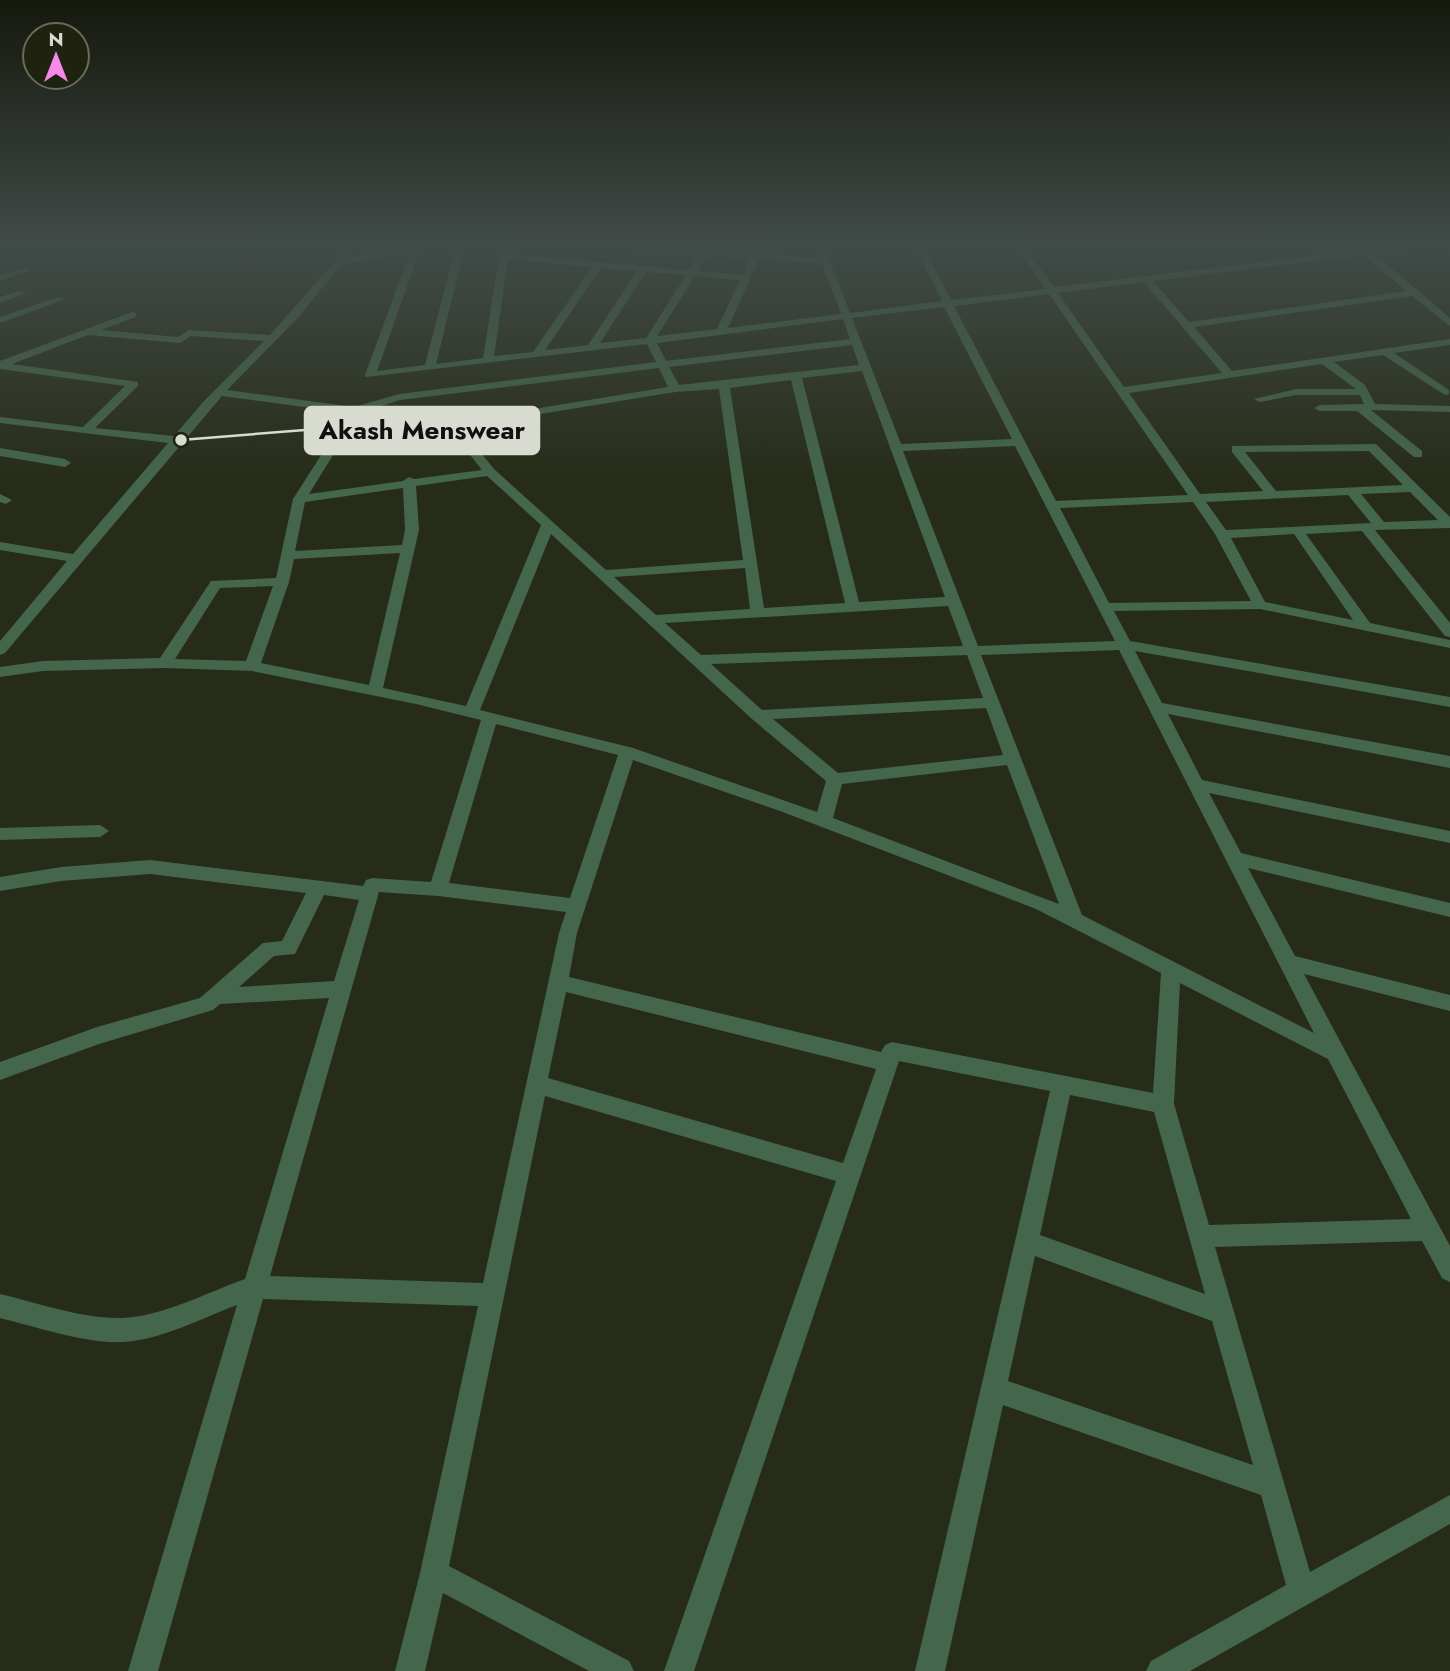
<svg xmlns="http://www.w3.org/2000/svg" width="1450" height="1671" viewBox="0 0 1450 1671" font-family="Jost,sans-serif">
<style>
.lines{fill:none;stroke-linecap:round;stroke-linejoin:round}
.minor{fill:#44664a;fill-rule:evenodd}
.leader{fill:none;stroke:#d8dbcf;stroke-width:2.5}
.callout-dot{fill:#d8dbcf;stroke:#1e220f;stroke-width:2.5}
.callout{fill:#d8dbcf;stroke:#d8dbcf;stroke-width:2.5}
.callout-label{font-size:26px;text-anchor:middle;font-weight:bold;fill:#111}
</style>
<rect width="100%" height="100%" fill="#272c18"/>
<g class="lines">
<path class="minor" d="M348,246H357L347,258L415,246H434L420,250L377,371L425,365L456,246H465L436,364L483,358L501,246H509L508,254L689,270L699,254L629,249L624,246H660L820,258L815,246H824L850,313L942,301L914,246H923L951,300L1045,289L1016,246H1024L1054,287L1359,250L1361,246L1368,249L1416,246L1412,249L1374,253L1450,318V326L1412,296L1194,327L1232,371L1450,339V345L1394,353L1449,390V394L1445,395L1383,355L1334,362L1365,385L1375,404L1450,406V412L1371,410L1422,451V457H1414L1357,411H1320L1314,408L1320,405L1364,404L1360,395H1296L1260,402L1254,399L1296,389H1356L1322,364L1129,393L1200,494L1263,491L1232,452V446L1376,444L1450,517V528L1375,530L1450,623V637L1445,636L1362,531L1306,534L1370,623L1450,640V648L1260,609L1114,611L1130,641L1450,697V707L1135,651L1162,703L1450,756V768L1168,714L1202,780L1450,831V843L1209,793L1241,853L1450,903V917L1248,868L1295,956L1450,995V1011L1304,974L1450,1246V1282L1442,1278L1422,1241L1215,1247L1310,1572L1450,1495V1524L1190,1671H1146L1151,1661L1286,1585L1261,1495L1003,1405L945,1671H915L1050,1091L899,1061L694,1671H664L836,1181L545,1096L449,1566L629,1661L634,1671H589L443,1593L425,1671H395L420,1573L478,1306L263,1299L158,1671H128L237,1305C202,1318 161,1340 123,1342C86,1344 37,1327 0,1318V1294C39,1303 82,1319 122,1318C160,1317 209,1292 245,1279L329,998L220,1004L213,1010L99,1044L0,1080V1062L97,1027L200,998L263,943L282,941L306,893L150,874L61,881L0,891V877L61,867L150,860L363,886L366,880L372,878L431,882L481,720L416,704L252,671L165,668L43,671L0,677V667L43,661L160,658L211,581L276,578L293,499L348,413L222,396L5,653L0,655V641L67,561L0,550V542L73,554L168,443L0,423V417L83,427L125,386L0,369V361L132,312L136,313V317L101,330L178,337L189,330L270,335ZM410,252L365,375L366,377L647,344L656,362L399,394L354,407L227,390L297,319L341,265ZM708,255L750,258L743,275L698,271ZM1364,255L1406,291L1189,322L1153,281ZM508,259L592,267L533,352L494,356ZM759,259L822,264L841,314L728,328ZM601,268L637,271L588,345L545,350ZM646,272L686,275L646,338L600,343ZM695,276L740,280L717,329L657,336ZM1144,282L1222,373L1124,387L1058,293ZM1049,294L1188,495L1056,501L954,306ZM944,307L1012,439L901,444L852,318ZM843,319L850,339L666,361L657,343ZM88,335L180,343L191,336L264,341L204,401L174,436L95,428L138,386V382L12,364ZM852,345L859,365L679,385L669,367ZM659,368L668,387L448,423V427L482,470L414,479L409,477L403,481L309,494L359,413L400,400ZM862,371L945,597L859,602L802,378ZM791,380L845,603L764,608L730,388ZM719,389L743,560L606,570L494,469L460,427L675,392ZM1015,446L1115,641L978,646L903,451ZM1369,451L1403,485L1276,491L1245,452ZM487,476L541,525L466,706L383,688L419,530L416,486ZM403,488L405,530L402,545L295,551L305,502ZM1410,492L1438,520L1384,522L1361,494ZM1348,495L1371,523L1226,530L1206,502ZM1193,502L1215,534L1251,601L1109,603L1060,508ZM551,534L752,719L826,781L817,812L633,748L480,710ZM1294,534L1353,620L1265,602L1231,538ZM400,553L369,685L261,663L289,582L294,559ZM745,568L750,609L656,615L614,577ZM273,586L246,661L175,659L220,588ZM948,606L963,646L701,655L665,623ZM1119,650L1314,1033L1082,915L981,655ZM967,655L983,698L762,710L711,664ZM986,708L1003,755L838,773L773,719ZM496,724L618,755L570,898L449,883ZM633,760L780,811L1036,909L1161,973L1153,1093L892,1042L885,1045L881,1052L569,977L577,933ZM1007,765L1059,904L833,818L842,784ZM379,892L438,896L566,912L559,933L483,1283L270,1276ZM324,895L359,900L334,981L239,987L274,956L295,954ZM1180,983L1328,1059L1411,1219L1209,1225L1174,1104ZM566,992L876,1069L843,1163L548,1078ZM1070,1095L1154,1112L1205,1294L1040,1235ZM1035,1256L1212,1321L1253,1465L1008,1381Z
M23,268L31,270L0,281V275Z
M19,291L27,293L0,303V297Z
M58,297L66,299L0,323V317Z
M0,448L65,459L71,463L65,467L0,456Z
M0,494L12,500L6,504L0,502Z
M100,825L109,831L100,837L0,840V828Z"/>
</g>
<linearGradient id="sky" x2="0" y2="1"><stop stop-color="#15180d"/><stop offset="0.51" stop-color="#414b48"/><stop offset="1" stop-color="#414b48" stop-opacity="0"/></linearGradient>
<rect width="1450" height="480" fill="url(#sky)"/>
<path class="leader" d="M181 440L305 430"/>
<circle class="callout-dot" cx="181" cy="440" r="7"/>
<rect class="callout" x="305" y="407" width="234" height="47" rx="7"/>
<g class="callout-label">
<text x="422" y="439">Akash Menswear</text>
</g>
<g transform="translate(56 56)"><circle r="33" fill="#1e220f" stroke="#686c5c" stroke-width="2"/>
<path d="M0-5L12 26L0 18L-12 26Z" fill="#f788ec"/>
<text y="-10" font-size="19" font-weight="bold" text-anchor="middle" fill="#d8dbcf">N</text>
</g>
</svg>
